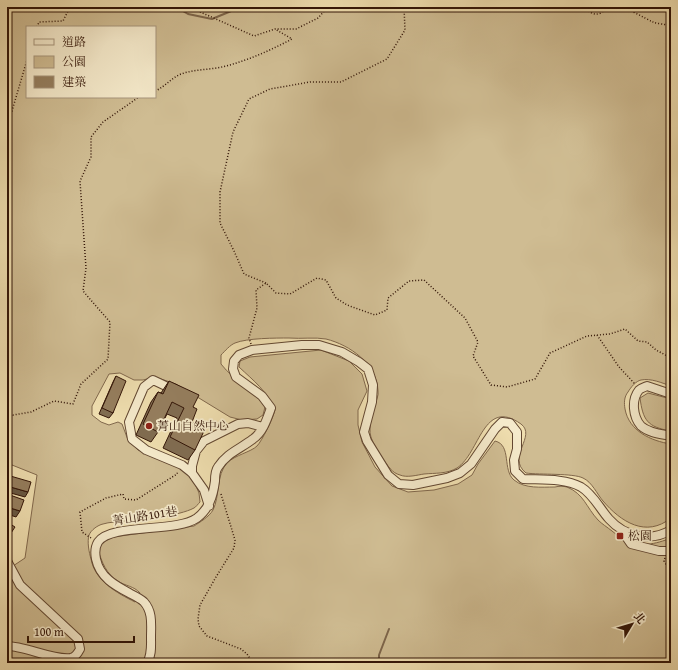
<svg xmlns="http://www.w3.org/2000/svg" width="678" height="670" viewBox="0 0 678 670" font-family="'Gentium Book Plus','Noto Serif TC',serif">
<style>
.green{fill:#cfbc92;stroke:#81684c;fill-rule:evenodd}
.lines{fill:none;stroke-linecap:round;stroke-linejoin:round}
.stream{stroke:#7d654a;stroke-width:2}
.minor-casing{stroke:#624731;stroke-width:10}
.path{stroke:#331507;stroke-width:1.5;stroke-dasharray:1 2;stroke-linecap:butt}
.minor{stroke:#f5eacb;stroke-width:8}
.wall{fill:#806c51;stroke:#331507}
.shaded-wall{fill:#685842;stroke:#331507}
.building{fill:#957e5e;stroke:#331507}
.poi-dot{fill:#8f2418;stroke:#f5eacb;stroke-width:1.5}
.labels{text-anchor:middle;stroke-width:3.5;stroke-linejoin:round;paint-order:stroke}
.poi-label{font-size:12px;fill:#331507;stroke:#f5eacb;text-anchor:start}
.street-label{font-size:12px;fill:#331507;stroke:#f5eacb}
</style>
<rect width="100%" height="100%" fill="#efdeaf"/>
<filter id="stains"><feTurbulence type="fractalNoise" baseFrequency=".005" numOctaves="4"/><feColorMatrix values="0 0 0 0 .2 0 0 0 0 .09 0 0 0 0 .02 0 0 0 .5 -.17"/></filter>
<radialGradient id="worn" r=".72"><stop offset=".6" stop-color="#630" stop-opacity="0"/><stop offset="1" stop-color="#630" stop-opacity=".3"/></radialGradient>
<path class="green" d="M7,7H671V386C662,383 651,378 641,380C636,381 631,387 628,392C624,397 624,403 625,409C629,431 651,441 671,444V518C646,538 621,522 603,501C597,494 592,482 583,478C573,473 540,475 526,473C506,457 537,436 521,424C483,397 480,453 457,468C447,474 435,473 424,474C417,475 407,478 400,475C392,473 388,466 383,459C378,451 369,439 370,429C370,422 373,413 375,405C376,401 379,395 378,391C377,364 350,345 326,339C315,337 301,339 289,338C276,338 247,338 235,343C230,345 225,351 221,355V364C234,381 254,390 265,407L263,415L257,419L242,420L230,417L176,384L155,377L143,380H134L120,373L109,374L92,406V415L101,422L109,425L118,422L122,424L128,440L138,450L178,466L193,479L199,493L200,502C198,504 196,507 194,508C179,516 141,520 124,521C118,522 109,522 103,524C98,525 91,530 89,535C87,542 89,552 91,559C95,581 117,593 135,602L140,593C134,586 125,586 118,581C106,574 102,562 98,550L103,542L113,537L194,526C200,522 209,517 213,510C220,496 216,475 227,463C235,455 251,452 257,446C262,441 273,418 275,410C267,391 254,381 239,367L240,361L250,357L321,350L349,361L362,374L367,391L358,410V425L362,442L375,467L392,486L408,492L434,490L458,484L472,475L478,464L495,441C512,445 502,470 514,480C525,489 541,487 555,487C559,486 563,486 567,487C584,494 586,507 598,520C602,524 607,527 612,531C616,534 620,538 624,540C639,548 656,544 671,538V663H7V570L25,558L37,475L7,463ZM27,27H155V97H27Z
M648,393L671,399V431C647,427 643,420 640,398Z"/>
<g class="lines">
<path class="stream" d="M176,7L188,14L212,19L236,9L245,7
M379,663V655L389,629"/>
<defs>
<path id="minor" d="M174,390L153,380L144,387L129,422L132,439L146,450L182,465L192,473L204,490L209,506
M671,394L647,386C645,387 641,388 639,390C631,400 633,417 641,426C649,433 661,434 671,436
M192,473V466L196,451L204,441L238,424L248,423L263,427
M622,531L631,544L659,551H671
M7,561L20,585L78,639L80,649C78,653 75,657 71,658C55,661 25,646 7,646
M147,663C152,655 151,646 151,637C151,625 153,612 144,602C141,599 135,596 131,594C116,586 100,578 96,559C95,554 95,547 98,542C111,523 176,533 197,518C209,509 213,496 215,481C215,476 215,471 218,467C227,453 240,449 253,439C263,432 267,419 271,408L262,396L236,377L233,369L234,361L239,355L252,350L302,345H319L342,352L359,362L368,369L373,385L372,402L364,432L367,441L388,475L399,484L413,485L447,478L460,473L471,464L495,429L502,422L510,423L517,432V449L514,460L515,471L523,479C541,480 564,478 581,487C593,494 600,509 609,519C625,537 651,542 671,530"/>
</defs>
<use href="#minor" class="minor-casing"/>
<path class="path" d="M189,7L254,36L275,29H296L318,18L328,7
M584,7C589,12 594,16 601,13C603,12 604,10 606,10C611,9 608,11 613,10C616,10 618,8 621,8C630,9 644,18 653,22C658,24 665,24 671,26
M37,27L39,22L63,21L70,7
M155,91C165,87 171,78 181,74C195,69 211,70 226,66C249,60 271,50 292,39L275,29
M7,119L12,111L27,60
M266,283L244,274L234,251L220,223V192L233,132L249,99L270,89L310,82H341L387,59L405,30L404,7
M597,335L619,367L635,384
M251,344L249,338L257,308L256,290L266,283L276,293L290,294L317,278L326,280L336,298L347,305L375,315L387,310L388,298L409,281L424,280L465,318L478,342L473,356L491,385L507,387L535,379L550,353L587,336L610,334L625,329L638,341L647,342L656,350L671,358
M7,413L13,415L31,412L54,401L73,404L81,384L108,359L110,322L83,291L86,268L80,181L91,157V137L103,122L139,97
M221,494L235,540L234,548L216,577L200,605L198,619L199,626L207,636L241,649L247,654L253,663
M91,538L82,532L80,512L106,498L123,494L124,499L136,500L177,474L178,471
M665,558L664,561L666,564L671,565"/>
<use href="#minor" class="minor"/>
</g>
<path class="wall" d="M116,376L113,413L109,418L99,414L113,382Z
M169,381L193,407L192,422L195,450L188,460L163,448L177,418L167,414L158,432L151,442L136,435L151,402L158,392L161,393Z"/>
<path class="shaded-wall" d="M7,486L28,492L25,497L7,492Z
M7,507L20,511L16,517L7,514Z"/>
<path class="building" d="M116,376L126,381L113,413L102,408Z
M169,381L199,395L193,407L197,409L192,422L205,429L195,450L170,437L184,408L172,402L158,432L143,424L158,392L163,394Z
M7,475L31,482L28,492L7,486Z
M7,494L24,500L20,511L7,507Z
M7,522L15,527L7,539Z"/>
<g class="poi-dot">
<circle cx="149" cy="426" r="4"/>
<rect x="616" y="532" width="8" height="8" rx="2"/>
</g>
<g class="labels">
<g class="poi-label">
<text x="157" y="430">菁山自然中心</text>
<text x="628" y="540">松園</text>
</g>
<g class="street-label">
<text transform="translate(145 516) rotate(-9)" y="4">菁山路101巷</text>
</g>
</g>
<rect width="678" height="670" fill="none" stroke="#efdeaf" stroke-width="24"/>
<rect x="8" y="8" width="662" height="654" fill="none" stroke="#331507" stroke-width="2"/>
<rect x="12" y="12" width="654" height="646" fill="none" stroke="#331507"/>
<rect x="26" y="26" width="130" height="72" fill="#f5eacb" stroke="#a7957d"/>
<rect x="34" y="39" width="20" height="6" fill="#f5eacb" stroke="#a7957d"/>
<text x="62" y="46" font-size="12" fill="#331507">道路</text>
<rect x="34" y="56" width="20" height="12" fill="#cfbc92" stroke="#a7957d"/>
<text x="62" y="66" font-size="12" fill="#331507">公園</text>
<rect x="34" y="76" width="20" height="12" fill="#957e5e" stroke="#a7957d"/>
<text x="62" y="86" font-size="12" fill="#331507">建築</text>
<g transform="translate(632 624) rotate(52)" stroke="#f5eacb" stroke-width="3" paint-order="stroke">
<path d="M0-3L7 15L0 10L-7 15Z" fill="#331507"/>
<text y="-6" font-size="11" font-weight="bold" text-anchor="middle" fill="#331507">北</text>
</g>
<path d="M28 636v6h106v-6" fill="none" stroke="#331507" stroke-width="2"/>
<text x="34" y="636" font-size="12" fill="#331507" stroke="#f5eacb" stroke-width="3" paint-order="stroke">100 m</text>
<rect width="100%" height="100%" filter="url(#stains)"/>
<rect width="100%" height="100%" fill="url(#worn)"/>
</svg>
